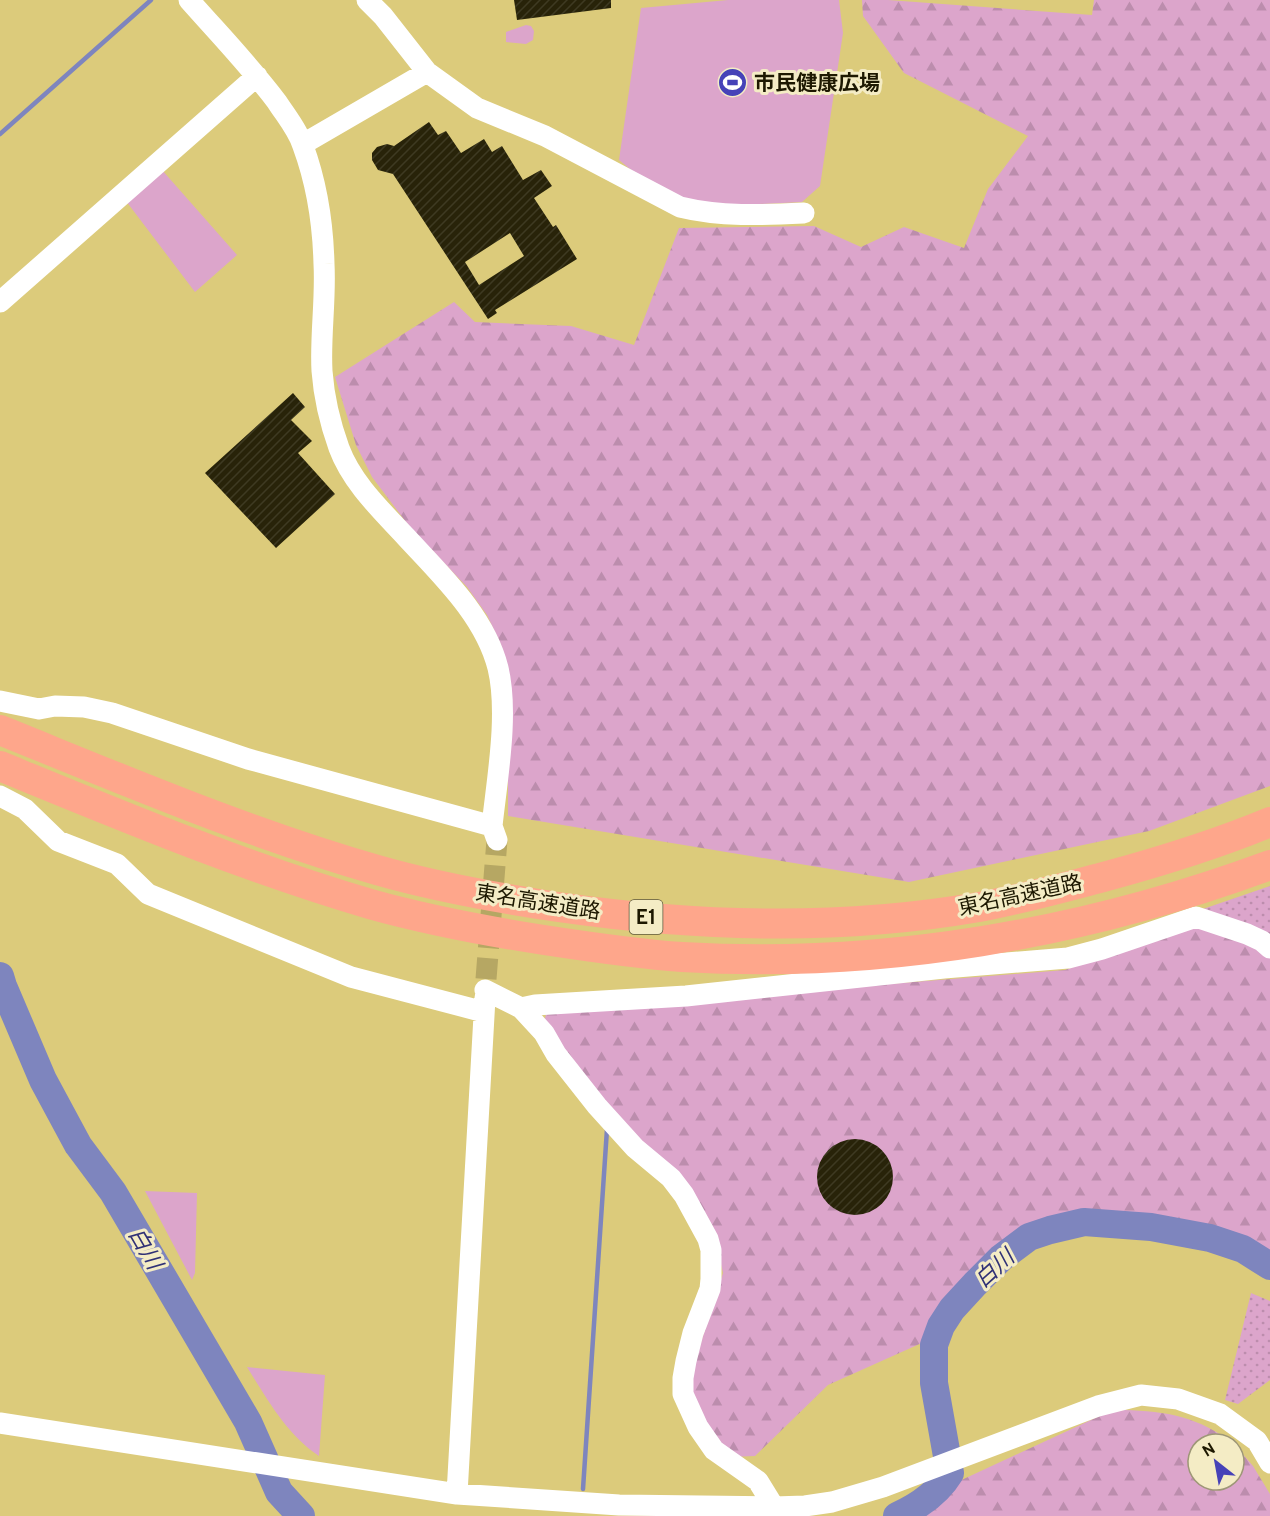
<svg xmlns="http://www.w3.org/2000/svg" width="1270" height="1516" viewBox="0 0 1270 1516" font-family="Overpass,'Noto Sans JP',sans-serif">
<style>
.green{fill:#dca5cb}
.forest{fill:url(#forest-firs)}
.park{fill:url(#park-dots)}
.lines{fill:none;stroke-linecap:round;stroke-linejoin:round}
.stream{stroke:#7e85be;stroke-width:4.5}
.river{stroke:#7e85be;stroke-width:28}
.building{fill:url(#building-hatch);fill-rule:evenodd}
.minor-tunnel{stroke:#b6a763;stroke-width:21;stroke-dasharray:21 10;stroke-linecap:butt}
.minor{stroke:#fff;stroke-width:21}
.highway{stroke:#fea68b;stroke-width:30}
.labels{text-anchor:middle;stroke-width:6;stroke-linejoin:round;paint-order:stroke}
.shield{fill:#f4ecc5;stroke:#5e583c;stroke-width:1.5}
.shield-label{font-size:20px;font-weight:bold;fill:#1d1801}
.poi-label{font-size:21px;font-weight:bold;fill:#1d1801;stroke:#f4ecc5;text-anchor:start}
.street-label{font-size:21px;fill:#1d1801;stroke:#f4ecc5}
.water-label{font-size:22px;font-style:italic;fill:#303176;stroke:#f4ecc5}
</style>
<defs>
<pattern id="forest-firs" width="22" height="20" patternUnits="userSpaceOnUse" patternTransform="scale(1.5)"><rect width="22" height="20" fill="#dca5cb"/><path d="M5 1l3.5 6h-7zM16 11l3.5 6h-7z" fill="#bc8dad"/></pattern>
<pattern id="park-dots" width="8" height="8" patternUnits="userSpaceOnUse" patternTransform="scale(1.5)"><rect width="8" height="8" fill="#dca5cb"/><path d="M2 2h.1M6 6h.1" fill="none" stroke="#bc8dad" stroke-width="1.8" stroke-linecap="round"/></pattern>
<pattern id="building-hatch" width="6" height="6" patternUnits="userSpaceOnUse" patternTransform="scale(1.5)"><rect width="6" height="6" fill="#282309"/><path d="M-1 1l2-2M0 6l6-6M5 7l2-2" fill="none" stroke="#3e3a22"/></pattern>
</defs>
<rect width="100%" height="100%" fill="#dccb7b"/>
<path class="green" d="M728,0H839L843,33L820,186L802,202L739,205L689,201L659,193L619,160L641,8Z
M526,25L531,26L534,31L533,40L526,44L506,42V32Z
M162,170L237,255L195,292L126,201Z
M145,1191L197,1193L195,1273L192,1280Z
M247,1367L325,1375L319,1456C287,1435 267,1399 247,1367Z"/>
<path class="forest" d="M862,0H888L1092,15L1094,0H1270V786L1149,831L909,882L508,816V679L501,645L487,615L467,587L409,526L372,477L356,445L335,377L454,302L475,322L571,326L634,345L679,228L814,226L861,247L904,227L964,248L988,189L1028,136L904,73L863,16Z
M1191,926L1248,940L1270,954V1259L1246,1239L1217,1231L1179,1224L1083,1219L1048,1227L1027,1235L1000,1256L951,1308L935,1335L924,1342L828,1385L755,1456L731,1457L717,1446L688,1383L723,1273L712,1225L636,1135L593,1092L544,1022L547,1011L1065,970Z
M1124,1410C1167,1411 1199,1417 1234,1444H1198V1480H1234V1444L1253,1466L1270,1494V1516H925L955,1483L1104,1414Z"/>
<path class="park" d="M1270,886V936L1203,909Z
M1251,1293L1270,1301V1380L1238,1404L1225,1400Z"/>
<g class="lines">
<path class="stream" d="M0,134L151,0
M583,1489L607,1129"/>
<path class="river" d="M0,976L3,986L43,1080L78,1145L113,1192L248,1422L279,1492L301,1516
M897,1516C917,1507 938,1493 950,1473L934,1383V1345L941,1326L952,1309L975,1284L1001,1258L1029,1237L1050,1230L1084,1222L1151,1227L1210,1238L1243,1249L1270,1266"/>
</g>
<path class="building" d="M514,0H611V8L517,20Z
M429,122L438,135L446,131L461,153L484,139L492,152L502,146L523,180L541,170L552,186L534,198L553,227L556,225L577,259L495,310L497,313L488,319L393,174L378,170L372,160V153L377,147L387,144L394,146ZM510,233L524,256L479,285L465,262Z
M293,393L305,407L291,420L312,441L298,453L335,494L276,548L205,473Z
M817 1177a38 38 0 1 1 76 0a38 38 0 1 1-76 0Z"/>
<g class="lines">
<path class="minor-tunnel" d="M486,979L497,840"/>
<path class="minor" d="M189,0C219,34 250,66 277,102C286,116 298,130 303,146C317,184 323,224 324,264C326,300 320,336 322,371C324,398 330,423 339,448C352,483 381,510 406,537C441,575 485,616 498,668C509,714 497,779 492,826L497,840
M367,0L383,16L427,72L477,108L545,136L680,207C721,217 762,215 804,213
M303,144L427,72
M0,302L257,76
M0,701L39,709L55,706L84,707L112,713L248,759L492,826
M0,796L25,809L58,841L117,864L148,894L351,977L484,1012
M485,990L521,1008L544,1033L556,1054L597,1106L635,1148L671,1178L684,1195L708,1239L711,1250V1279L710,1289L693,1333L686,1361L683,1378V1394L698,1427L714,1450L758,1481L774,1507
M521,1008L535,1005L686,996L944,968L1068,958L1102,949L1196,917L1247,934L1262,941L1270,948
M0,1423L457,1494L619,1505L774,1507L805,1506L832,1502L883,1487L1098,1406L1141,1395L1178,1399L1220,1414L1257,1441L1270,1463
M457,1494L485,998"/>
<path class="highway" d="M0,730C124,780 248,833 377,870C436,887 498,898 558,907C697,927 840,931 979,907C1022,899 1065,887 1107,876C1162,861 1217,844 1270,822
M0,766C122,816 244,867 370,904C427,920 486,931 544,940C590,947 636,954 682,957C881,969 1083,934 1270,865"/>
</g>
<defs>
<symbol id="stadium-disc" viewBox="-11 -11 22 22"><circle r="9.5" fill="#4642b8" stroke="#f4ecc5"/><path d="M0-5a6.5 5 0 1 0 0 10a6.5 5 0 1 0 0-10ZM-3.5-1.8h7v3.6h-7Z" fill="#fff"/></symbol>
</defs>
<g fill-rule="evenodd">
<use href="#stadium-disc" x="716" y="66" width="33" height="33"/>
</g>
<g class="labels">
<rect class="shield" x="629.5" y="900" width="33" height="34" rx="4.5"/>
<g class="shield-label">
<text x="646" y="924">E1</text>
</g>
<g class="poi-label">
<text x="754" y="90">市民健康広場</text>
</g>
<g class="street-label">
<text transform="translate(1020 895) rotate(-12)" y="7">東名高速道路</text>
<text transform="translate(538 902) rotate(9)" y="7">東名高速道路</text>
</g>
<g class="water-label">
<text transform="translate(146 1248) rotate(60)" y="8">白川</text>
<text transform="translate(994 1268) rotate(-42)" y="8">白川</text>
</g>
</g>
<g transform="translate(1216 1462) rotate(329)"><circle r="28" fill="#f4ecc5" stroke="#9e9777" stroke-width="1.5"/>
<path d="M0-4.5L10 22L0 15L-10 22Z" fill="#4642b8"/>
<text y="-9" font-size="16" font-weight="bold" text-anchor="middle" fill="#1d1801">N</text>
</g>
</svg>
